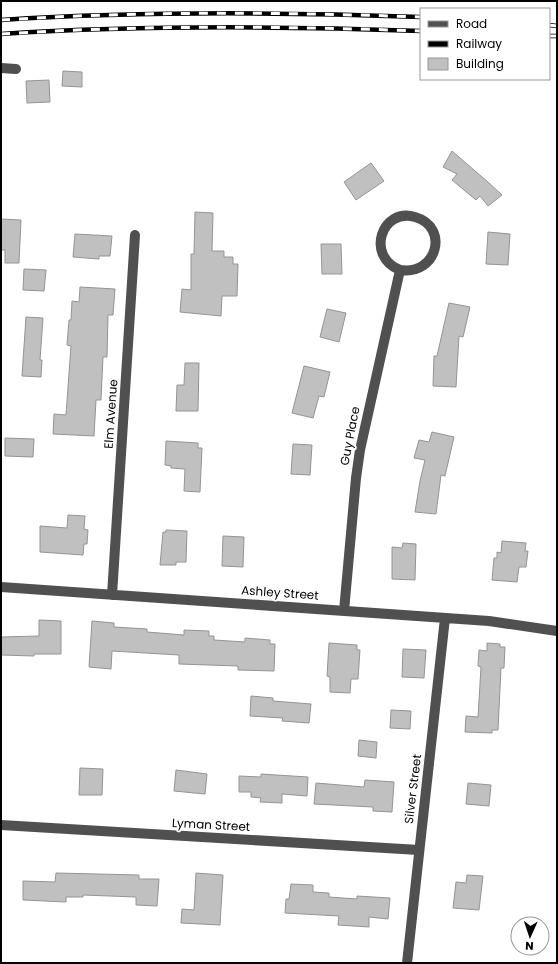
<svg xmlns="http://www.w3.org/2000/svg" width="558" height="964" viewBox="0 0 558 964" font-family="Poppins,sans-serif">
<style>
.building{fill:#c0c0c0;stroke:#949494}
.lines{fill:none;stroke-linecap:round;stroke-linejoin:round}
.minor{stroke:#505050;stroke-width:10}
.rail-casing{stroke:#000;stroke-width:4.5}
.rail{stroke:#fff;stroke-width:3;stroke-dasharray:9;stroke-linecap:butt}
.labels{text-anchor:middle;stroke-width:3.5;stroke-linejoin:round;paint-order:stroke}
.street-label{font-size:12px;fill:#000;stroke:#fff}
</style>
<rect width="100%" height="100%" fill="#fff"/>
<path class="building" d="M63,71L82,72V87L62,86Z
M49,80L50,102L27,103L26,81Z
M452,151L489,183L502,195L488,206L480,196L476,200L452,180L457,174L443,167Z
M371,163L384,181L356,200L344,182Z
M195,212L213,213L212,251H224V257H233V264H238L237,296H222L221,316L180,312L182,289L191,290V254H194Z
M1,219L21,220L19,263H5V250H1Z
M488,232L510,234L508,265L486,264Z
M75,234L112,236L110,256H99V259L73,257Z
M321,244H341L342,274H322Z
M24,269L46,270L44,291L23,290Z
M80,287L115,289L113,315H108L107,357H103L101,400H96L94,436L53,434L54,414L66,415L71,346L67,345L69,320H71L72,301L79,302Z
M449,303L470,307L463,337L459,336L456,387L433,386L434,356H437Z
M327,309L346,313L339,342L320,337Z
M26,317L43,318L40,360H42L41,377L22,376Z
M185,363H199L198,411H176L177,385H184Z
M304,366L330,372L324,397L319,396L313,418L292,413Z
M432,432L454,437L445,476L441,475L436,514L415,512L420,481L425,460L414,458L419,440L429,442Z
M5,438L34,439L33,457L5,456Z
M166,441L198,443V448H202L200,492L184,491L185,469L171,468V466L165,465Z
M293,444L312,445L310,475L291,474Z
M68,515L85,516L84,529L88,530L87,544H84L83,555L40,552V526L67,528Z
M166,530L187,531L186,562H176V565H160L163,532H166Z
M223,536L244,537L243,567L222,566Z
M502,541L526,543L525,551H528L526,567H519L517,582L492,580L494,558H497V552L501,553Z
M403,543L416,544L415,580L392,579V547L402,548Z
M39,620L61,621V654H34V656L1,655V637L39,636Z
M92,621L114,623V627L147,629V632L184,635V630L209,631V636H214V640L245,642V638L270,640V644H275L274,671L238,670V666L179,664V655L112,651L111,669L89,667Z
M329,643L357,645V650H360L358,679H351L350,693L330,692V677L327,676Z
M487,643L500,644V647H505L504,668H501L498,730H492V733L465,732L466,716L478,717L481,667L478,666L479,650L487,651Z
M403,649L426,650L424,678L402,677Z
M251,696L273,698V701L311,704L309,723L282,721L283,718L250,716Z
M391,710L411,711L410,729L390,728Z
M359,740L377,742L376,758L358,756Z
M80,768L103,769L102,795H79Z
M176,770L207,774L205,794L174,791Z
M261,774L308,777L307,796L282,794V803L260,802L261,798L251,797V792H239V776L261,777Z
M365,780L394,782L392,812L373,811V807L314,804L316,783L364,787Z
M468,783L491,785L489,806L466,804Z
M56,873L139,875V879H159L157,906L136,905V897L83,895V897H66V902L23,900V881L55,882Z
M196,873L223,875L220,925L181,923L182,909L194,910Z
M467,875L483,876L479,910L453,908L456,882L466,883Z
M291,884L313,885V892L329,893V897L357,899V896L390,898L388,919L369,917V927L338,925L339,916L285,913L286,899H289Z"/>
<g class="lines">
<path class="minor" d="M1,68L16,69
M1,587L489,621L557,631
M112,595L135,235
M344,611L356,478L360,450L400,270C437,276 450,227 415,217C382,207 365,256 400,270
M1,825L419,850
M407,963L445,618"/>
<defs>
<path id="rail" d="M1,20C141,11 281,12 421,17
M549,25L557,26
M1,34C141,25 281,26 421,31
M549,36H557"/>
</defs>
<use href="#rail" class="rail-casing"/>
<use href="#rail" class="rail"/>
</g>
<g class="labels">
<g class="street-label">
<text transform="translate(111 414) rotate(-86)" y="4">Elm Avenue</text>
<text transform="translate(350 436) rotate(-79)" y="4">Guy Place</text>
<text transform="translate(280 593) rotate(4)" y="4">Ashley Street</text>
<text transform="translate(413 789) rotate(-83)" y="4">Silver Street</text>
<text transform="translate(211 825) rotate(3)" y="4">Lyman Street</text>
</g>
</g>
<rect width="558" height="964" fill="none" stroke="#000000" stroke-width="4"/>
<rect x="420" y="8" width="130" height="72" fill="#ffffff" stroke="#999999"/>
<rect x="428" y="21" width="20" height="6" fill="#505050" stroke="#999999"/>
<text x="456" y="28" font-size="12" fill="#000000">Road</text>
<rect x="428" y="41" width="20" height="6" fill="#000000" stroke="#999999"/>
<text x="456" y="48" font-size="12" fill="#000000">Railway</text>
<rect x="428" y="58" width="20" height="12" fill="#c0c0c0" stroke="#999999"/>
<text x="456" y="68" font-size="12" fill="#000000">Building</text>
<g transform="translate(530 936) rotate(183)"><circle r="19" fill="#ffffff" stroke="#999999"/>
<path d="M0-3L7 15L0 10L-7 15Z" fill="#000000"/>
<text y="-6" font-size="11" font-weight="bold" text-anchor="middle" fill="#000000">N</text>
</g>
</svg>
